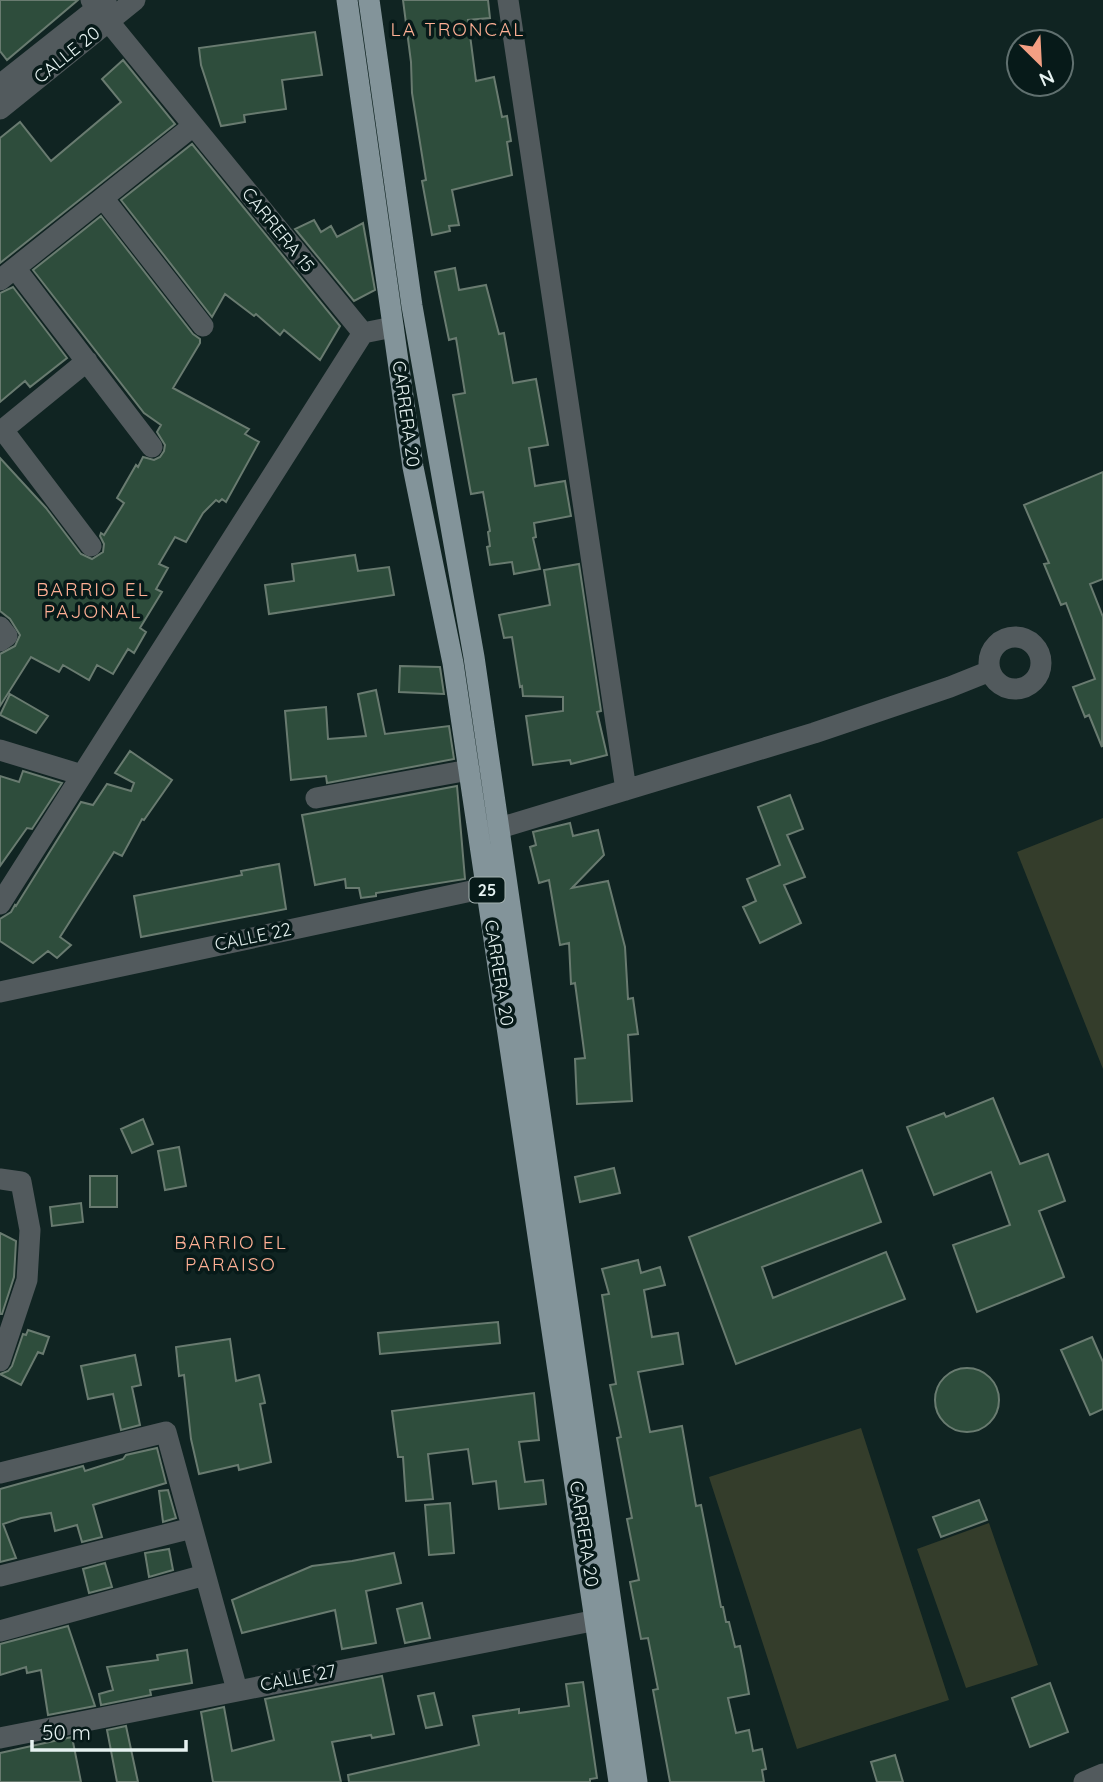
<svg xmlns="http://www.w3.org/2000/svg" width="1103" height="1782" viewBox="0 0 1103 1782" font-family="Quicksand,sans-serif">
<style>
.green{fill:#343d2b}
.building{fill:#2e4d3c;stroke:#697b70;stroke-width:2}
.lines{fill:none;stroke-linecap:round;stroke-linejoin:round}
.minor{stroke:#525a5d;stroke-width:21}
.major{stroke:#83949a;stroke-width:21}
.labels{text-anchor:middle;stroke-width:7;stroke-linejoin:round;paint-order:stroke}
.shield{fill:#071a19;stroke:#a3b1b0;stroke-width:2}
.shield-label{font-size:16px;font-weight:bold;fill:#e6f2f1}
.street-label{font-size:18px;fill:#e6f2f1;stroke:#071a19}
.neighbourhood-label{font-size:19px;letter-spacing:2px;fill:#ffb095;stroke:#071a19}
</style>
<rect width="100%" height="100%" fill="#102422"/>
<path class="green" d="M1103,818V1069L1017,852Z
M861,1428L949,1700L797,1749L709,1477Z
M989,1523L1038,1665L966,1688L917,1549Z"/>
<path class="building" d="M0,0H78L7,60L0,51Z
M403,0H488L490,18L468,20L476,81L494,77L502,117L507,116L511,141L507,142L512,175L452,190L459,225L449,226L450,231L432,235L422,181L426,180L412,93L411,62Z
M315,32L322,75L282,80L286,109L244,115L245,122L221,126L201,65L199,48Z
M123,60L175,124L0,263V138L20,122L51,161L121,102L102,79Z
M192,144L340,326L320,360L284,330L280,335L256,314L254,316L225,294L212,317L121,200Z
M101,216L193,334L200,339V343L173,388L249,429L245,434L259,442L226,502L222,499L219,502L216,500L203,513L186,542L175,537L159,564L168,568L156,589L162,592L140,628L146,632L134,653L128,649L113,674L97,665L89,680L63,665L59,672L31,657L0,706V654L15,646L20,635L10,619L0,611V458L46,508L81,554L92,559L103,552L104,544L100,536L101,533L104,535L124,503L117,498L136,465L138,467L143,457L154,460L160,457L164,451L165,445L157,432L161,425L144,413L33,270Z
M314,220L321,232L331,226L337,237L363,223L375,290L354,301L295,229Z
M455,268L459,290L486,285L499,334L504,333L513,383L536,379L548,445L529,448L535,486L565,481L571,516L534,523L536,537L533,538L540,569L514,574L512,562L490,565L487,547L490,546L488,532L490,531L483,492L471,494L453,395L465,393L456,338L449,340L435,272Z
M13,287L67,358L30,387L25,381L0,402V293Z
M1103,472V579L1090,584L1103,617L1102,747L1089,715L1085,717L1073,687L1095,679L1066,603L1061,605L1044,564L1049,563L1024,505Z
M355,555L358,571L389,567L394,595L269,614L265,585L294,581L292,564Z
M579,564L601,711L597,712L607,755L571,764L570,760L533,765L526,716L563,711V697L523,696L522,686L520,687L512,637L504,638L499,615L550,605L544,570Z
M400,666L440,667L444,694L399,692Z
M376,690L385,734L449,726L454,759L327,783L326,776L291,780L285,711L326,707L328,739L366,736L358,694Z
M10,694L48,716L36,733L0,715Z
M130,751L172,780L144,820L142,819L122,856L114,852L60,937L71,945L57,958L48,951L33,963L0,941V919L11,912L15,905L16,906L81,802L93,805L107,784L131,791L134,783L115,773Z
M23,771L62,783L32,829L27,828L0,866V776L19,782Z
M457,786L465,879L376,893V896L361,898L359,888H346L345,879L315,885L302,815Z
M790,795L803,829L787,835L805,877L784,885L801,923L760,943L743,907L756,901L747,879L780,865L758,807Z
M570,823L573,836L598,830L604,855L572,888L608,881L625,947L628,999L633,998L638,1034L628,1035L632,1101L577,1104L575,1059L585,1058L575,983L571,984L569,943L560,945L549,880L539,883L530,847L536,845L533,832Z
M279,864L286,909L141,937L134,896L242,875L241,871Z
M993,1098L1020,1164L1048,1154L1065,1201L1039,1211L1064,1277L977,1312L953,1245L1010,1225L991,1172L934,1195L907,1127L944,1113L946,1117Z
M143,1119L153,1144L132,1153L121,1129Z
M179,1147L186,1186L165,1190L158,1151Z
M614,1168L620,1193L580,1202L575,1177Z
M862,1170L881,1222L762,1267L773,1298L886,1252L905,1299L736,1364L689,1237Z
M90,1176H117V1207H90Z
M81,1203L83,1222L52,1226L50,1207Z
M0,1233L16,1241L14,1277L2,1314H0Z
M638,1260L641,1273L660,1267L665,1285L644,1290L652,1337L678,1333L683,1364L638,1372L650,1432L682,1426L696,1506L701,1505L721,1607H723L726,1622H729L735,1647L740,1646L745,1671L749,1694L728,1698L736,1733L749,1730L753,1751L762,1749L766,1769L762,1770L764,1782H670L653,1690L658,1689L648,1638L641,1639L630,1582L639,1580L627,1519L632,1518L617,1438L621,1437L610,1385L616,1384L602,1295L609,1294L602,1269Z
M498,1322L500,1343L380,1354L378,1333Z
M28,1330L49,1337L43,1354L38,1352L21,1385L0,1374L8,1371L12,1366L23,1334L26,1335Z
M1092,1337L1103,1362V1409L1090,1415L1061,1350Z
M230,1339L236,1381L259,1375L265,1403L260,1404L271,1462L239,1470L238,1465L199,1474L191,1439L184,1375L179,1376L176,1347Z
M135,1355L141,1385L132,1387L140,1425L121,1430L113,1394L88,1399L81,1366Z
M935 1400a32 32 0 1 1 64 0a32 32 0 1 1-64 0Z
M534,1393L539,1440L519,1442L525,1482L543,1480L546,1504L499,1509L496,1481L473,1484L468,1449L428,1454L433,1499L406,1501L403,1457H398L392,1411Z
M157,1448L166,1483L93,1505L102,1537L82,1542L77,1525L55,1531L51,1513L21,1518L3,1524L16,1558L0,1562V1489L83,1466L85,1471L123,1459L126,1455Z
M168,1490L176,1518L163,1522L159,1491Z
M979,1500L987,1520L941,1537L933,1517Z
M450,1503L454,1553L429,1555L425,1505Z
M169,1549L173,1570L149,1577L145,1553Z
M394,1553L401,1583L366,1591L376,1643L342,1649L335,1610L242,1633L232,1600L312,1566L352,1561Z
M105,1563L112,1587L89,1593L83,1569Z
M422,1603L430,1638L405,1643L397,1609Z
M68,1626L95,1706L48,1715L41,1670L27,1673L26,1667L0,1675V1644Z
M187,1650L192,1683L150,1690L151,1695L101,1705L99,1694L113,1690L107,1667L158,1660L157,1655Z
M382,1676L394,1734L372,1738L371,1735L332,1742L341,1782H213L201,1712L224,1707L232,1751L274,1740L265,1699Z
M583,1682L597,1778L590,1779V1782H349L348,1775L479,1745L473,1716L519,1709V1713L569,1706L566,1684Z
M1050,1683L1068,1732L1030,1747L1012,1698Z
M434,1693L442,1725L426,1728L418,1696Z
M126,1726L138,1782H117L107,1730Z
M72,1737L81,1782H0V1753Z
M895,1755L903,1782H877L871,1762Z"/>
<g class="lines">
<path class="minor" d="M91,0L363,333
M508,0L626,790
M0,85L106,1
M0,109L135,0
M103,198L203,326
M15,268L152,447
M0,280L193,126
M3,430L91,546
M0,432L87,361
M0,627L7,636L0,641
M989 663a26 26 0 1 1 52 0a26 26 0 1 1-52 0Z
M0,750L82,775
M316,798L469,770
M483,833L814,733L950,687L990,671
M0,904L363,333L393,327
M0,992L504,884
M0,1179L21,1182L30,1230L27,1280L0,1361
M0,1473L166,1432L237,1690
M0,1576L192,1528
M0,1631L205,1575
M0,1738L597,1620
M1084,1782L1103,1774"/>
<path class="major" d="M347,0L413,467L453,663L619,1782
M369,0L412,306L474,657L637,1782"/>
</g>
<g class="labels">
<rect class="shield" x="469.5" y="877.5" width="35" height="25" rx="5"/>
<g class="shield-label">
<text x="487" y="896">25</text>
</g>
<g class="street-label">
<text transform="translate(67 55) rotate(-39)" y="6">CALLE 20</text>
<text transform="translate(278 230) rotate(51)" y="6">CARRERA 15</text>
<text transform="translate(406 414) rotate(82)" y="6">CARRERA 20</text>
<text transform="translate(253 937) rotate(-12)" y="6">CALLE 22</text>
<text transform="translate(499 973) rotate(81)" y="6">CARRERA 20</text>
<text transform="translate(584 1534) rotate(81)" y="6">CARRERA 20</text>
<text transform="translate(298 1678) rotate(-11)" y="6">CALLE 27</text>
</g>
<g class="neighbourhood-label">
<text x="458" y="36">LA TRONCAL</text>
<text x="93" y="596">BARRIO EL<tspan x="93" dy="22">PAJONAL</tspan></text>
<text x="231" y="1249">BARRIO EL<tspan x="231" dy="22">PARAISO</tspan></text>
</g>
</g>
<g transform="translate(1040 63) rotate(156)"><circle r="33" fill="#071a19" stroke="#60706f" stroke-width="2"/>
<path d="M0-5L12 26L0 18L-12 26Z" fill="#f39f83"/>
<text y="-10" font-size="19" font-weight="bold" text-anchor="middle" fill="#e6f2f1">N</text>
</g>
<path d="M32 1740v10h154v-10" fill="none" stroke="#e6f2f1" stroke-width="3.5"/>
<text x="42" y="1740" font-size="21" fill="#e6f2f1" stroke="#071a19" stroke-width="5" paint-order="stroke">50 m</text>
</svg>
